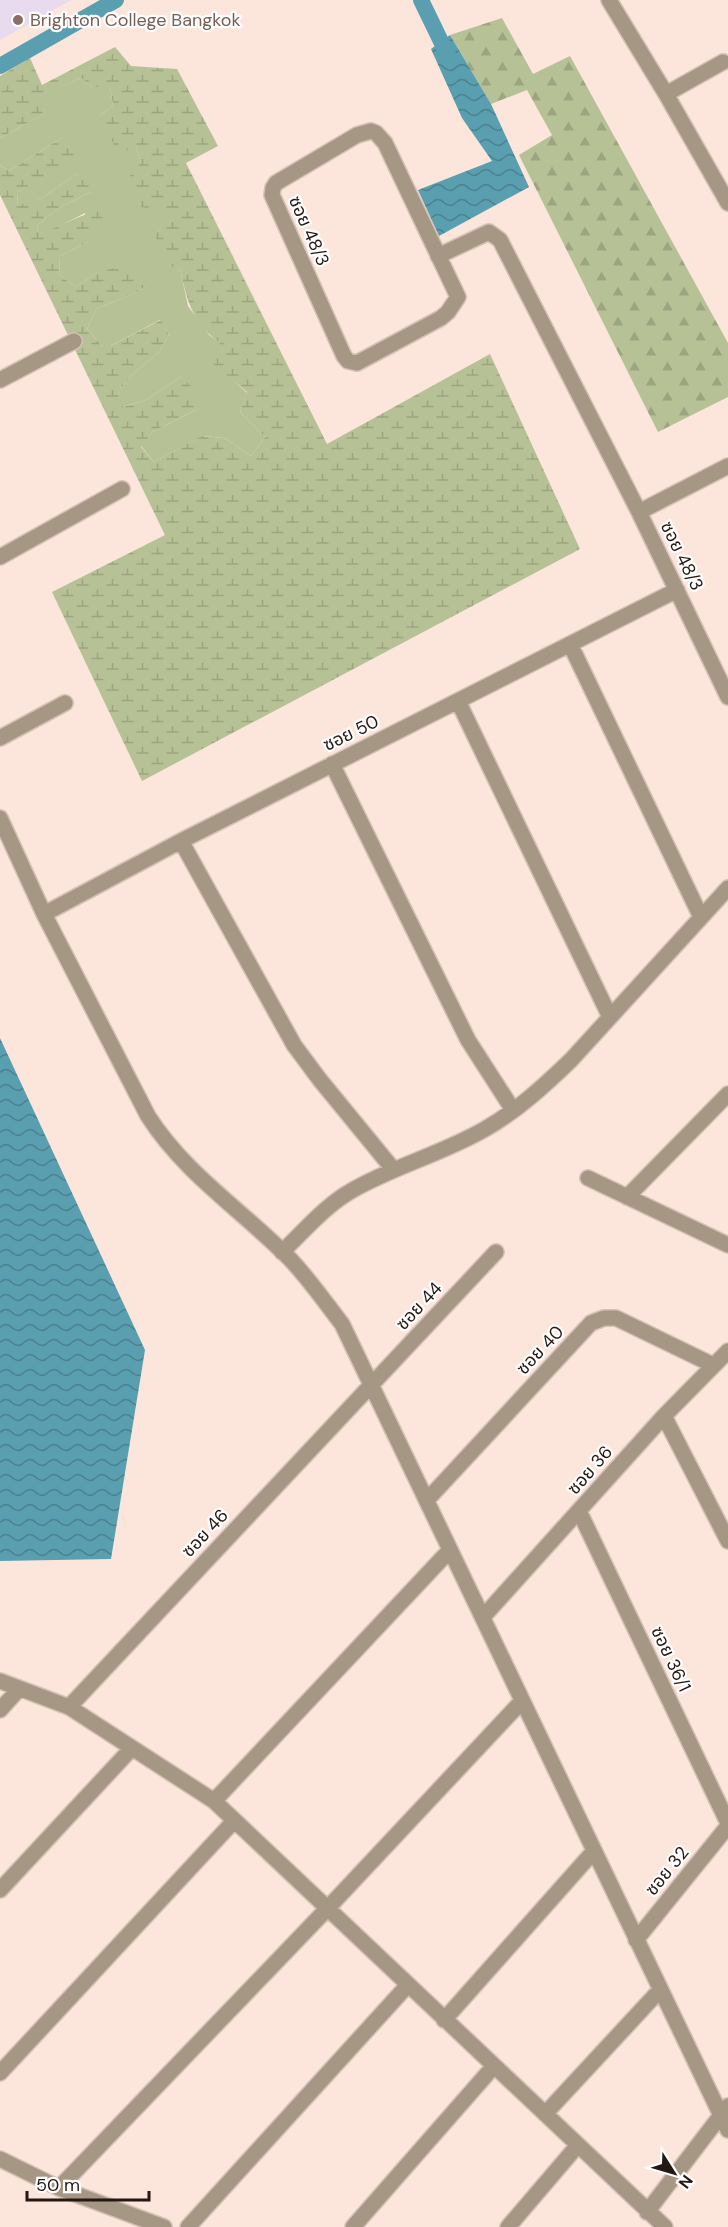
<svg xmlns="http://www.w3.org/2000/svg" width="728" height="2227" viewBox="0 0 728 2227" font-family="'DM Sans','Noto Sans Thai',sans-serif">
<style>
.education{fill:#e8dbef}
.grass{fill:#b7c196}
.forest{fill:url(#forest-firs)}
.wetland{fill:url(#wetland-marsh)}
.water{fill:url(#water-waves)}
.lines{fill:none;stroke-linecap:round;stroke-linejoin:round}
.canal{stroke:#5a9fb0;stroke-width:16}
.minor-casing{stroke:#d5c0b7;stroke-width:18}
.minor{stroke:#a59783;stroke-width:15}
.education-dot{fill:#8d6e63;stroke:#fff;stroke-width:2}
.labels{text-anchor:middle;stroke-width:4.5;stroke-linejoin:round;paint-order:stroke}
.education-label{font-size:18px;fill:#785e54;stroke:#fff;text-anchor:start}
.street-label{font-size:18px;fill:#251812;stroke:#fff}
</style>
<defs>
<pattern id="forest-firs" width="22" height="20" patternUnits="userSpaceOnUse" patternTransform="scale(1.5)"><rect width="22" height="20" fill="#b7c196"/><path d="M5 1l3.5 6h-7zM16 11l3.5 6h-7z" fill="#9da580"/></pattern>
<pattern id="wetland-marsh" width="20" height="14" patternUnits="userSpaceOnUse" patternTransform="scale(1.5)"><rect width="20" height="14" fill="#b7c196"/><path d="M1 5h8M5 5V1M11 12h8M15 12V8" fill="none" stroke="#9da580"/></pattern>
<pattern id="water-waves" width="16" height="10" patternUnits="userSpaceOnUse" patternTransform="scale(1.5)"><rect width="16" height="10" fill="#5a9fb0"/><path d="M0 5q4-4 8 0t8 0" fill="none" stroke="#4a818e"/></pattern>
</defs>
<rect width="100%" height="100%" fill="#fce5db"/>
<path class="education" d="M0,0H71L0,40Z"/>
<path class="grass" d="M81,78L92,87H110L113,105L100,116L136,147L141,163L173,213L155,235L180,269L188,306L209,335L220,343L233,380L247,393L240,412L265,437L251,456L224,438L203,436L154,462L141,446L152,432L196,410L181,377L146,400L122,407L118,392L132,375L160,351L169,335L160,320L110,346H102L87,329L96,309L135,293L145,287L98,272L75,287L59,274L60,256L89,241L85,213L56,228L38,234L37,225L61,207L90,192L76,174L44,197L17,207L18,192L44,176L63,137L9,171L0,165V138L42,115L50,91Z"/>
<path class="forest" d="M502,18L533,74L570,56L728,343V397L658,432L519,155L552,135L527,90L491,104L450,35Z"/>
<path class="wetland" d="M115,47L131,66L177,69L218,146L186,163L327,444L490,354L580,549L142,781L52,592L165,535L0,195V165L9,171L63,137L78,146L74,159L18,192L17,206L44,197L76,174L92,182L90,192L61,207L37,225L38,233C60,229 77,214 100,211L104,223L89,241L60,256L59,274L75,287L98,272L128,265L145,287L135,293L96,309L87,329L102,346H110L161,320L169,335L160,351L132,375L118,392L123,407L146,400L181,377L195,390L196,410L152,432L141,447L154,462L202,436L224,438L251,456L265,437L240,412L247,392L212,363L220,343C192,323 187,300 180,269L166,264L155,235L172,213L141,207L128,178L141,163L136,147L118,153L100,116L113,105L110,87H92L81,78L51,91L42,115L0,138V76L30,58L42,85Z"/>
<path class="water" d="M450,35L491,104L529,187L439,236L418,190L492,161L462,118L431,49Z
M0,1038L145,1350L111,1559L0,1561Z"/>
<g class="lines">
<path class="canal" d="M421,0L450,60
M0,66L116,0"/>
<defs>
<path id="minor" d="M609,0L666,94L728,203
M666,94L723,62
M371,131L376,133L385,143L458,297L448,312L441,318L357,363L348,361L344,356L272,195L273,188L276,183L357,135Z
M438,256L489,232L500,240L639,512L728,697
M0,380L74,341
M639,512L728,466
M0,557L122,489
M570,644L701,917
M458,701L610,1017
M0,738L65,703
M332,764L468,1040L513,1110
M0,818L44,914L148,1116C185,1174 243,1211 290,1259C309,1279 325,1302 342,1324L728,2130
M181,841L294,1045L320,1080L393,1169
M44,914L181,841L677,590
M588,1178L728,1245
M627,1197L728,1094
M282,1252C304,1231 325,1206 351,1191C394,1166 442,1154 485,1129C517,1111 545,1085 571,1060L728,888
M664,1416L728,1541
M427,1500L591,1323L604,1318H616L713,1365
M579,1511L728,1823
M483,1617L664,1416L728,1351
M0,1681L69,1707L214,1801L665,2227
M69,1707L496,1252
M0,1710L19,1689
M214,1801L450,1550
M0,1890L132,1748
M636,1940L728,1826
M444,2020L594,1851
M0,2073L234,1821
M545,2114L660,1990
M0,2159L59,2188L164,2227
M59,2188L326,1910L522,1701
M647,2212L728,2106
M188,2227L407,1986
M353,2227L494,2066
M508,2227L578,2145"/>
</defs>
<use href="#minor" class="minor-casing"/>
<use href="#minor" class="minor"/>
</g>
<circle class="education-dot" cx="18" cy="20" r="6"/>
<g class="labels">
<g class="education-label">
<text x="30" y="26">Brighton College Bangkok</text>
</g>
<g class="street-label">
<text transform="translate(309 231) rotate(66)" y="6">ซอย 48/3</text>
<text transform="translate(682 556) rotate(64)" y="6">ซอย 48/3</text>
<text transform="translate(351 733) rotate(-26)" y="6">ซอย 50</text>
<text transform="translate(419 1306) rotate(-47)" y="6">ซอย 44</text>
<text transform="translate(540 1350) rotate(-47)" y="6">ซอย 40</text>
<text transform="translate(590 1470) rotate(-49)" y="6">ซอย 36</text>
<text transform="translate(205 1533) rotate(-47)" y="6">ซอย 46</text>
<text transform="translate(671 1659) rotate(65)" y="6">ซอย 36/1</text>
<text transform="translate(667 1871) rotate(-51)" y="6">ซอย 32</text>
</g>
</g>
<g transform="translate(674 2173) rotate(127)" stroke="#ffffff" stroke-width="4.5" paint-order="stroke">
<path d="M0-4.5L10 22L0 15L-10 22Z" fill="#251812"/>
<text y="-9" font-size="16" font-weight="bold" text-anchor="middle" fill="#251812">N</text>
</g>
<path d="M27 2191v9h122v-9" fill="none" stroke="#251812" stroke-width="3"/>
<text x="36" y="2191" font-size="18" fill="#251812" stroke="#ffffff" stroke-width="4.5" paint-order="stroke">50 m</text>
</svg>
